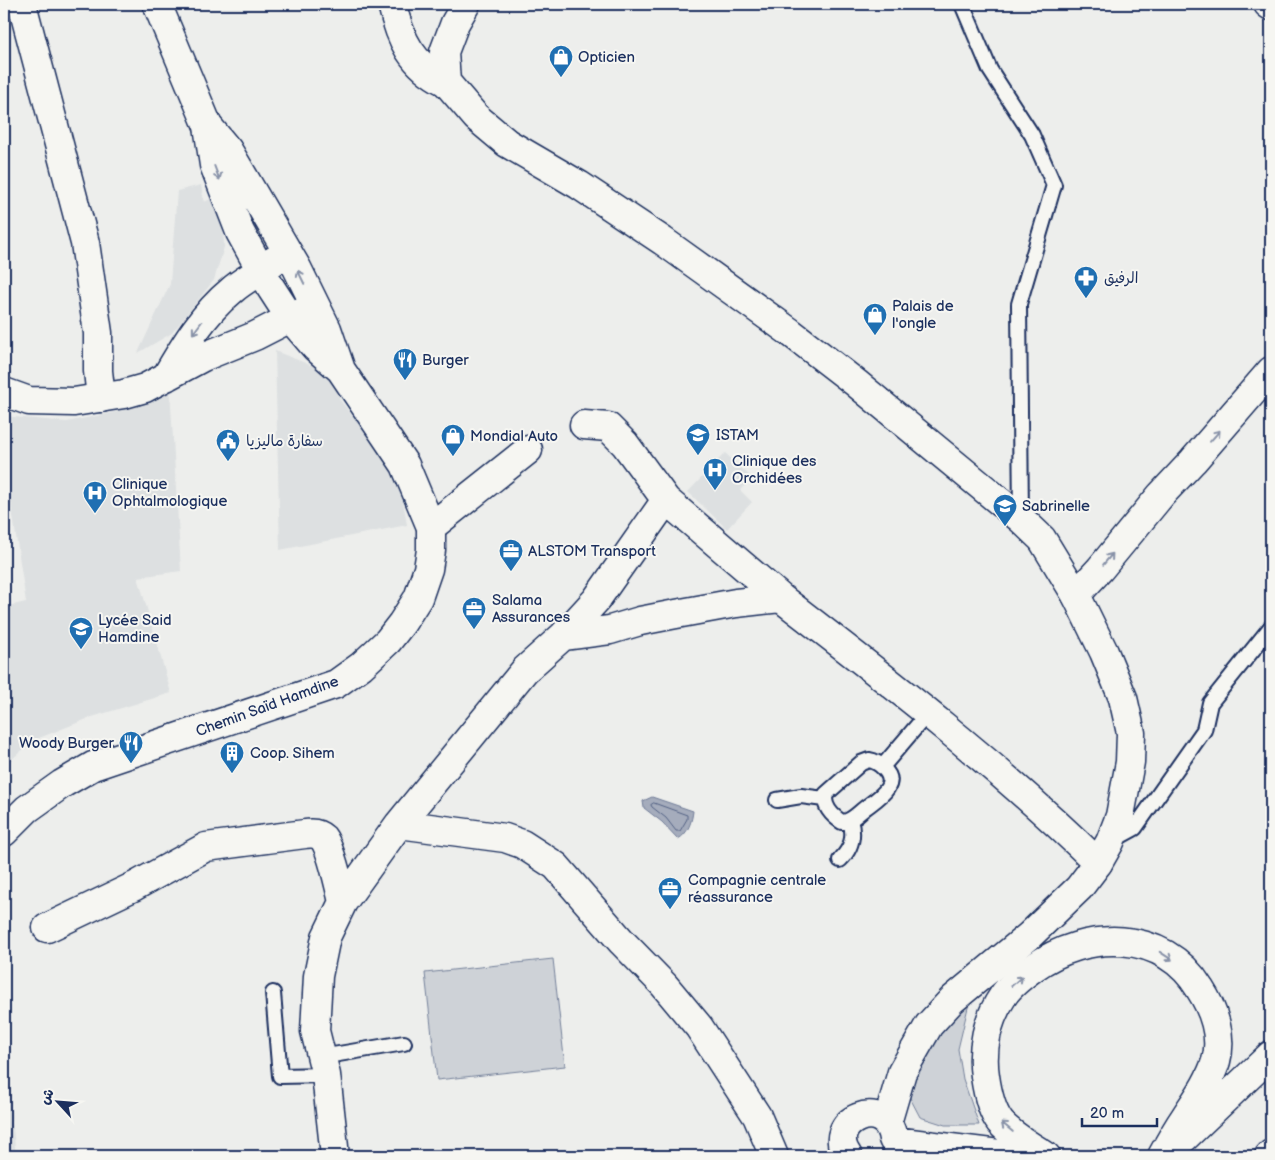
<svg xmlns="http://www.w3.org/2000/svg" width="1275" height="1160" viewBox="0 0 1275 1160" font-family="'Balsamiq Sans','Playpen Sans Arabic',sans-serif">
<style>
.built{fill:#dde0e1}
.green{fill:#ced2d7;stroke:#74809a}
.water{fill:#a5acbc;stroke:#6e7a96}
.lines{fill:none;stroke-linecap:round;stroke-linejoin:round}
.shore{stroke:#526184;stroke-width:1}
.lane-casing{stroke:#1b2f5e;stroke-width:18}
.street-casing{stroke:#1b2f5e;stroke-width:31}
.secondary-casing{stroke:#1b2f5e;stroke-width:31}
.highway-casing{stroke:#1b2f5e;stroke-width:31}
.lane{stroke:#f6f6f2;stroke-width:14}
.street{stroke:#f6f6f2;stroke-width:28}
.secondary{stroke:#f6f6f2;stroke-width:28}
.highway{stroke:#f6f6f2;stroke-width:28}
.oneway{stroke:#8892a8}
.labels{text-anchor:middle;stroke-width:4;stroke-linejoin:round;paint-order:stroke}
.poi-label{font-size:15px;fill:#1b2f5e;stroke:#f6f6f2;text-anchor:start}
.street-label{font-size:15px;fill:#1b2f5e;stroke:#f6f6f2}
</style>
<rect width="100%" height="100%" fill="#edeeec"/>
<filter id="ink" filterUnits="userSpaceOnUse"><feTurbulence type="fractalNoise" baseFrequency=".02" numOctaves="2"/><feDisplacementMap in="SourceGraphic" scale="10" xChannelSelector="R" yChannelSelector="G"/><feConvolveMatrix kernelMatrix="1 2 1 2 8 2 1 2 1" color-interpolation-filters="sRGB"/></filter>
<g filter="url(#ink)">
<path class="built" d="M201,185L204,202L215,197L222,209L224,247L214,280L172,333L138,353L170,284L177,191Z
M275,351L323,370L334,381L340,400L399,476L407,525L280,550Z
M170,389L181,571L138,577L171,693L92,717L34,740L4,766V607L26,602L4,457V416L67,422L115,412Z
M725,453L752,478L740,490L752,502L727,529L688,492Z
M4,1047L16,1156H4Z"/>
<path class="green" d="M553,959L565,1066L437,1080L425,973Z
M970,999L958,1049L963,1079L979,1125H945L920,1117L909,1096L919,1065L933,1037Z"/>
<path class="water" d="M652,797L693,811C692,821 688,834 678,839L662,822L644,808L643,801Z"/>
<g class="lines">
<path class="shore" d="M654,803L687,815V819L680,831H676L666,818L652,807L651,805Z"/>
<defs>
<path id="lane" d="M962,4L990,70L1032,135L1054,185L1019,304L1021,518
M869,760C875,761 879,763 883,768C901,785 878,798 865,808C858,813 851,822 842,822C832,816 822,805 826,794L861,763Z
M882,767L928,713
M777,800L801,796L824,799
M1113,840L1135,828L1204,730L1210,703L1271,627
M840,860C852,848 855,836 850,820
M273,993L280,1076L326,1075
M321,1057L404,1043"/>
<path id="street" d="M22,4L85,243L98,333V371L101,398
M392,4C400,40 412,65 446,82
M584,425L608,427L625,444L666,500L781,598
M431,527L528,450
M1076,595L1100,569L1161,495L1193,461L1271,371
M563,636L596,600L666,500
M399,824L505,838L522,844L556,866L622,942L664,985L699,1027L757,1116L774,1156
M47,928L135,886L206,847L305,834C311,833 318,833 323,838C331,848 340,889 343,902
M335,1156L326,1075L315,1031L318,976L326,937L343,902L399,824L525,670L563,636L610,630L640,621L676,614L736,603L781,598C890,682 999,766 1098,863"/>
<path id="secondary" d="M157,4L208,126L214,165L240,232L269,285L291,319L315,347L339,368
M466,4L455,23L444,52L446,82L476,117L507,143L579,185L663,241L790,332L856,383L1021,519L1042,539L1076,595L1104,652L1123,698L1131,733L1130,762L1120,816L1110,842L1098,863L1079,888L1029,936L952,1000L929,1025L902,1072L887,1123
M1268,4L1271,6
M166,377C184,346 203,314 231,291C244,279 261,272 275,260
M4,392L29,401L74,402L124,394L145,388L203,357L255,336L306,310
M4,832L27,809L62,784L93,766L336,684L361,666L388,641L402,623L418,598L428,569L431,550V527L405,465L341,370L327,329L297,268L228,150L208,126
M894,1141L1015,1156
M848,1156C822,1121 887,1094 893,1139"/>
<path id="highway" d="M1184,1138L1271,1055
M1046,1156C1032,1147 1011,1135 1000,1122C991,1110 987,1090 985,1076C981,1049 987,1019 1003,996C1010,985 1022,976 1033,968C1086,930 1163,928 1200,989C1213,1009 1223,1036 1216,1061C1210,1081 1196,1100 1185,1117C1176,1130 1169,1143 1162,1156
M1269,1156L1271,1154"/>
</defs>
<use href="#lane" class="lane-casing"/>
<use href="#street" class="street-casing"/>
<use href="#secondary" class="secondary-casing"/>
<use href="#highway" class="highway-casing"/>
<use href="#lane" class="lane"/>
<use href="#street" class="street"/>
<use href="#secondary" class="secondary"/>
<use href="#highway" class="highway"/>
</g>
<defs><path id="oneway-shaft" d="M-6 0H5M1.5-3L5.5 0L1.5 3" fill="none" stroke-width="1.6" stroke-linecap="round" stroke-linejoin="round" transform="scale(1.25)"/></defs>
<g class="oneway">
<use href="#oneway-shaft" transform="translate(217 173) rotate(69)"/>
<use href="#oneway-shaft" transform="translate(301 277) rotate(-116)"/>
<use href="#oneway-shaft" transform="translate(197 328) rotate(127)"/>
<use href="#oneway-shaft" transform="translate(1215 436) rotate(-49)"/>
<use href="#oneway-shaft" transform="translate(1108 559) rotate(-50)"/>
<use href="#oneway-shaft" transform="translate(1166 956) rotate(33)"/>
<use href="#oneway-shaft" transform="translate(1017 981) rotate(-42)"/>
<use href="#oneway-shaft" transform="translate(1007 1127) rotate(-140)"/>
</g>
</g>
<defs>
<symbol id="shop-pin" viewBox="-11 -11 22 30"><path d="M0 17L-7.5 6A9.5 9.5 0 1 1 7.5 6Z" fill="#1f6fb2" stroke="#f6f6f2"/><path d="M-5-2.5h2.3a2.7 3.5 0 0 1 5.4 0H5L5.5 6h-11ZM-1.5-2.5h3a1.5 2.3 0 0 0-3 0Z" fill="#fff"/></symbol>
<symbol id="pharmacy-pin" viewBox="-11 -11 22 30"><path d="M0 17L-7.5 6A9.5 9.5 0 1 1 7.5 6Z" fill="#1f6fb2" stroke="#f6f6f2"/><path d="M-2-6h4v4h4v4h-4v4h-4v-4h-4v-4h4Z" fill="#fff"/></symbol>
<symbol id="restaurant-pin" viewBox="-11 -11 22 30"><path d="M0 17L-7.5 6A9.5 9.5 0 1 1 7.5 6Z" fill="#1f6fb2" stroke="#f6f6f2"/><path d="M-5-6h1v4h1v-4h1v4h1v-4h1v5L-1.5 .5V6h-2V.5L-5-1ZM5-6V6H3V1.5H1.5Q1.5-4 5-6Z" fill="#fff"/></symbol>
<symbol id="school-pin" viewBox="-11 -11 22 30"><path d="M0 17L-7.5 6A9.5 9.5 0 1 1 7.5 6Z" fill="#1f6fb2" stroke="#f6f6f2"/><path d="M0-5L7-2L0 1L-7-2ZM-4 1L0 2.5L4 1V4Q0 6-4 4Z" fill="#fff"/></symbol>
<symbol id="civic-pin" viewBox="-11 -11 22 30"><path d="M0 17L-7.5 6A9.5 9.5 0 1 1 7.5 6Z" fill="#1f6fb2" stroke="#f6f6f2"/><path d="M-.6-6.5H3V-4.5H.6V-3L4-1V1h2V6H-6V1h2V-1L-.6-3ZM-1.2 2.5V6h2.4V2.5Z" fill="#fff"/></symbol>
<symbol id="hospital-pin" viewBox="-11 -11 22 30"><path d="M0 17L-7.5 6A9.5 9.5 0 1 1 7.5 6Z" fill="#1f6fb2" stroke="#f6f6f2"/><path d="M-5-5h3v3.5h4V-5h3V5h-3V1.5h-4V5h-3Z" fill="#fff"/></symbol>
<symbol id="office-pin" viewBox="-11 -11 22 30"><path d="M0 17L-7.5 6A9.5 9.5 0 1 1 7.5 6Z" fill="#1f6fb2" stroke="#f6f6f2"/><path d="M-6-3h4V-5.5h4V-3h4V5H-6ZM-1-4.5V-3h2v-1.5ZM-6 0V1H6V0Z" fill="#fff"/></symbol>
<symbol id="building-pin" viewBox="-11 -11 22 30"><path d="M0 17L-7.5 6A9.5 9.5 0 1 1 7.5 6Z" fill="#1f6fb2" stroke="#f6f6f2"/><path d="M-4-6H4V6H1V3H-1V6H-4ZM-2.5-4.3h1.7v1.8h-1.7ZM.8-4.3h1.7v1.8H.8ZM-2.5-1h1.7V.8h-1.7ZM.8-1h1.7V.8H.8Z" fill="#fff"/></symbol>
</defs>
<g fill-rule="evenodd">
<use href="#shop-pin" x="547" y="43" width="28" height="38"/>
<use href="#pharmacy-pin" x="1072" y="264" width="28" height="38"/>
<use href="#shop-pin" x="861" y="301" width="28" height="38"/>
<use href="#restaurant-pin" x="391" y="346" width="28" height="38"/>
<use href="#school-pin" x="684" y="421" width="28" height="38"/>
<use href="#shop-pin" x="439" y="422" width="28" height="38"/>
<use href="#civic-pin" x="214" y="427" width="28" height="38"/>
<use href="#hospital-pin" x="701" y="456" width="28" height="38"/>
<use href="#hospital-pin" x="81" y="479" width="28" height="38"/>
<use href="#school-pin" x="991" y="492" width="28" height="38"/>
<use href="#office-pin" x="497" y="537" width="28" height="38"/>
<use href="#office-pin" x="460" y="595" width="28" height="38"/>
<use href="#school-pin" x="67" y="615" width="28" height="38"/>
<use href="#restaurant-pin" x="117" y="729" width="28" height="38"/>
<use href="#building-pin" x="218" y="739" width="28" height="38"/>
<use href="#office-pin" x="656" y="875" width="28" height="38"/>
</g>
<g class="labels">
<g class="poi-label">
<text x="578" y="62">Opticien</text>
<text x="1104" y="283">الرفيق</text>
<text x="892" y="311">Palais de<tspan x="892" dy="17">l'ongle</tspan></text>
<text x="422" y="365">Burger</text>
<text x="716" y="440">ISTAM</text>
<text x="470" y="441">Mondial Auto</text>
<text x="246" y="446">سفارة ماليزيا</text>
<text x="732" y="466">Clinique des<tspan x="732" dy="17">Orchidées</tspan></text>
<text x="112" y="489">Clinique<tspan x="112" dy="17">Ophtalmologique</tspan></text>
<text x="1022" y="511">Sabrinelle</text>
<text x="528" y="556">ALSTOM Transport</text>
<text x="492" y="605">Salama<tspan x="492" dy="17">Assurances</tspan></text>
<text x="98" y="625">Lycée Said<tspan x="98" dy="17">Hamdine</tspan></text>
<text x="114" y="748" text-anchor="end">Woody Burger</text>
<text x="250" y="758">Coop. Sihem</text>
<text x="688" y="885">Compagnie centrale<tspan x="688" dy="17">réassurance</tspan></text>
</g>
<g class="street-label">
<text transform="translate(267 706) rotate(-20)" y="5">Chemin Saïd Hamdine</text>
</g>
</g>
<rect width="1275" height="1160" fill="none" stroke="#f6f6f2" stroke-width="20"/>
<rect x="10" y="10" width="1255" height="1140" fill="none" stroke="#1b2f5e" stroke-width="2" filter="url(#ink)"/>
<g transform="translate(58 1102) rotate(296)" stroke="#f6f6f2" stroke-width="4" paint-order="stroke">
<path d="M0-4L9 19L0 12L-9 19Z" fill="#1b2f5e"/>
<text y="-8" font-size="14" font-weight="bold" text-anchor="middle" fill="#1b2f5e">ش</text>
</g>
<path d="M1082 1118v8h75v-8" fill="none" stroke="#1b2f5e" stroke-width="2.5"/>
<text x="1090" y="1118" font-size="15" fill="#1b2f5e" stroke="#f6f6f2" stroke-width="4" paint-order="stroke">20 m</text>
</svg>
